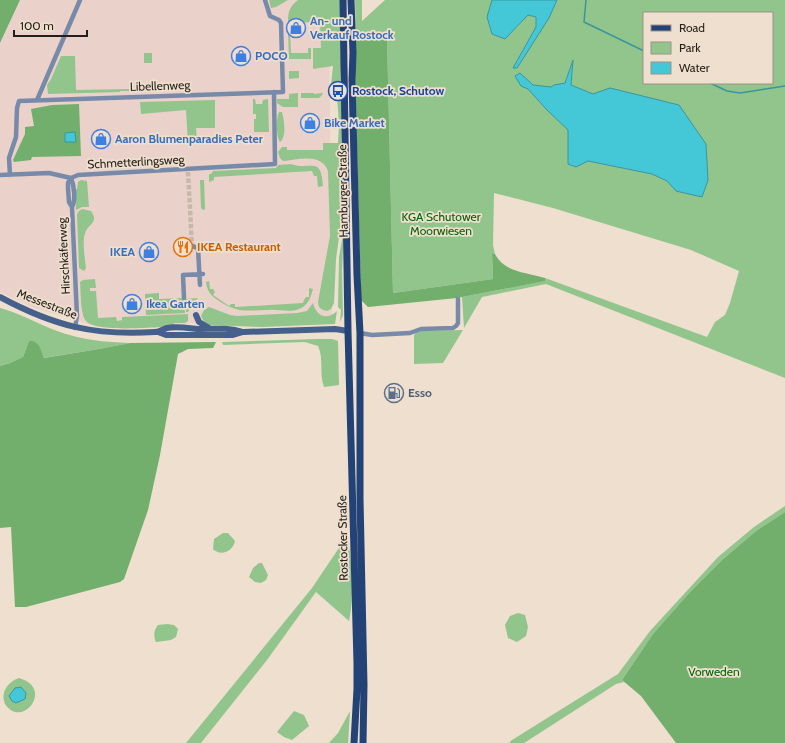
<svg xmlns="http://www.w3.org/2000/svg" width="785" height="743" viewBox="0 0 785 743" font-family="Cabin,sans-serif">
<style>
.industrial{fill:#ead1ca}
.green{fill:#91c58c;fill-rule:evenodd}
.forest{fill:#72af6c}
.water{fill:#44c8d8;stroke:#3b959f}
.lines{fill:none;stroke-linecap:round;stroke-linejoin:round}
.stream{stroke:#3b959f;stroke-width:1.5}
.street-tunnel{stroke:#c6b9aa;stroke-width:4.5;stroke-dasharray:4.5 2;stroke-linecap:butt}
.street{stroke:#788aa9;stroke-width:4.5}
.secondary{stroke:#46608c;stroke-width:6}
.primary{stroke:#234276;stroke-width:7}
.labels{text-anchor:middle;stroke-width:3.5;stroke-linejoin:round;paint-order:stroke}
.shop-label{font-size:12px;font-weight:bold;fill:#366cbe;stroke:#eedfce;text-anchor:start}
.street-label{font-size:12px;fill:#251f19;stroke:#eedfce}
.transit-label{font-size:12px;font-weight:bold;fill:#164399;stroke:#eedfce;text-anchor:start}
.park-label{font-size:12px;fill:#056203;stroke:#eedfce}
.food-label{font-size:12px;font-weight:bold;fill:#c56008;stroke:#eedfce;text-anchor:start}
.service-label{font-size:12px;font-weight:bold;fill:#4e5e75;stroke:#eedfce;text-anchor:start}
</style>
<rect width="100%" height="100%" fill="#eedfce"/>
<path class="industrial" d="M20,0H329L332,323L240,325L190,323L188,324L177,325V326L121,329L91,325L32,307L0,292V43Z"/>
<path class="green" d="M269,0H288L276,7L271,8Z
M298,0H340L341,66L340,83L331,84L333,66L313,69V48H321L320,22L288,23C288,12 289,7 298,0Z
M355,0H362V21L385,0H785V378L546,284L482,297L464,328L462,297L544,281L545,278L707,337L715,322L725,315L730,303L739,271L691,250L553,208L494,193L493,245L495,254L492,253L493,279L393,293L387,37L356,35ZM644,13H772V83H644Z
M290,31L291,53H308V48H311V59H289L288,32Z
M144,53H152V63H144Z
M61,56H75L76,90L130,89V91H120V92L48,94L47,85L51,79Z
M289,71H299V78L289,79Z
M298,93V107H283L277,103V99H289V94Z
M301,93H314V94L322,93L323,94L319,98H301Z
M337,97H340L342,108L341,143L342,216L336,259L334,303L331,309L327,311C322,310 318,308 318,302L330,236L328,171C321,152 297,160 283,161L280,158L278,152L282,147H287V150H323V143H338L339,124Z
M253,99H255L256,104H262L263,100L268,99L269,132H254V119H256V114H253Z
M215,100V128H196L197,142L188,143L186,110L141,114L140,102Z
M279,112H282C284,120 287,136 280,142C276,137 276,118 279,112Z
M291,164C311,171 321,155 323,186L318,187L317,176H314L312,171L214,177V180L209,182V174H211L213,171L276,168L278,165Z
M81,180L87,181L89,207H82L76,210L75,190L77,189L78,182Z
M200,180H204L205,209L203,210L201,208Z
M82,209L91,211C99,223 89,223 85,233C82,242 85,259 86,268L84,271L79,268L77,214L79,211Z
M344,229L342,271L343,315L340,322L341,310L338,307L339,257Z
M95,279L96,288H90V291H96L98,318L116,317L117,321L122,320V317L188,314V321L185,323H174V326C159,327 95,333 86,321C80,314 81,292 80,282L83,280Z
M209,281L210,289H213L215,292L213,295L229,306L231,304H235V307L303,303L304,300L306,297H309V288L313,289C311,296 309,303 303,307C293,314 280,309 269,310C247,310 239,314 219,301C211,296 207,291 206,282Z
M159,293V299L184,298L185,313L146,315L145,294Z
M198,298L192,304L188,312H186L185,299Z
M313,303C316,316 327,321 337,311L335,324L262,327L208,325L205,323L201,316L204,310L209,307L230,315L237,316L297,313L307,311Z
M0,308C20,313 38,324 57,331C81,340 105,342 130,343L99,349L43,358L41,352L29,341L23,357L10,363L0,366Z
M463,330L443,363L414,364V335L416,333L421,331Z
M317,339H332L338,341L339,385L324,387C319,374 324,358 318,346L305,342L223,345L222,342Z
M785,506V512L756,531L722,560L690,592L653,634L622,680L624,682L616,684L602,693L524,743H509L512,740L618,674L650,631L718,557L754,527Z
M223,533H228L235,541C233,551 221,557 213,549L214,539Z
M347,536C352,556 354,600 349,621L316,592L267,660L201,743H186L312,588Z
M259,563H262L268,575L266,580L261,583L255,582L249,577L253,568Z
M518,613L525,615L528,627L526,636L517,642L508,638L505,625L510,616Z
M167,624L174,625L178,629L176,637L171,640L156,642C153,636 154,630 158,625Z
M19,678C55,688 22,730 5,704C0,692 8,682 19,678Z
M294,711L304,715L309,726L292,740L284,737L277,732Z
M350,711L348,743H329L338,733Z"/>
<path class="forest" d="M0,0H20L0,43Z
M356,35L387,37L393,293L493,279L492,253L495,254C505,273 526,272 545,278V281L457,298L368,307L361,300L355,69Z
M79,104L81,156L32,157L31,160L14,162L13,160L25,134V127L34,126L31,109L52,105Z
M29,341C40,341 40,349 44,358L99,349L130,343L216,342L213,348L188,349L178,354L160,455L148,510L124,579L120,582L26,607H15L11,527L0,528V366L10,363L23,357Z
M785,512V743H676L641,696L622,680L653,634L690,592L722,560L756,531Z"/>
<path class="water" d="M492,0H557L549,18L517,68H513L536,27V17L528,15L505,39L492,34L487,17Z
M573,60L571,85L593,94L610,88L679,105L706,144L708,180L702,197L676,191L667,181L652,174L588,161L576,167L568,164V130L547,110L528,89L521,86L515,76L520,73L533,85L551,87L554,85L565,83Z
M75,132L76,142H65V133Z
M21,687L26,693L25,699L16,703L12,701L9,696L15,688Z"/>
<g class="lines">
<path class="stream" d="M586,0L584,22L644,51
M710,83L727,91L740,93L785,86"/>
<path class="street-tunnel" d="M188,172L192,246"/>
<path class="street" d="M37,100L80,0
M0,175L49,173L71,178L78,175L275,164L274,92
M10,175L9,158L16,137L17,108L19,101L283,92L281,23L279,20L270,16L265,0
M72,207C76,200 74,185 71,178L68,183V188L69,202L72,207L77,316L75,328
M192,246L198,248L200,285
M184,298L183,275L203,274
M360,333L372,335L410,333L421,329L453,328L456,326L458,323V299"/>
<path class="secondary" d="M0,297C54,326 94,336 155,332C160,332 163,329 167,328C176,326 188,328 197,329C213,329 228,327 243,332
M196,315L199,322L209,328
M158,332L166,335H233L243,332L335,329L348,331"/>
<path class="primary" d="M343,0L348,331L357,663V689L354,743
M351,0L353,53L352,80L357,275L360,333V499L364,685L363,743"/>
</g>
<defs>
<symbol id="shop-ring" viewBox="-11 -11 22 22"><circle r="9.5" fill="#eedfce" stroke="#3f7fe0" stroke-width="1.5"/><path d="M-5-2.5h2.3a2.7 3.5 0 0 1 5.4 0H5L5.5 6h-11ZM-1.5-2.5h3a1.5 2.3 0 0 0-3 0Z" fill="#3f7fe0"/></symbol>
<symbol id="bus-ring" viewBox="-11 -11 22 22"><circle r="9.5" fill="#eedfce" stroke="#1a4fb4" stroke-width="1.5"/><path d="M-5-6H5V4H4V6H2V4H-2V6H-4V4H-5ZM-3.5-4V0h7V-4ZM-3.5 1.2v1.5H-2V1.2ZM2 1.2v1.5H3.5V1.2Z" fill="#1a4fb4"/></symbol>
<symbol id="restaurant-ring" viewBox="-11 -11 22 22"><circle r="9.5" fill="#eedfce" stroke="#e8710a" stroke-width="1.5"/><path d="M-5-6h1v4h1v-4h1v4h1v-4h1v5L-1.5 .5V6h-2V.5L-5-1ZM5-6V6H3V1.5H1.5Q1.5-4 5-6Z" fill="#e8710a"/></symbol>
<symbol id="fuel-ring" viewBox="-11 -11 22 22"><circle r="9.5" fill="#eedfce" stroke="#5c6f8a" stroke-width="1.5"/><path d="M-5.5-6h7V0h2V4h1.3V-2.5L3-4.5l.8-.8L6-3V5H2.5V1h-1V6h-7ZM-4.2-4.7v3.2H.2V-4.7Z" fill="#5c6f8a"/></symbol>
</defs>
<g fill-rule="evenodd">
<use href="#shop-ring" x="285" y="17" width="22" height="22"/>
<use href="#shop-ring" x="230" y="45" width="22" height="22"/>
<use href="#bus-ring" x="327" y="80" width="22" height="22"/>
<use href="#shop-ring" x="299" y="112" width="22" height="22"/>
<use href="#shop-ring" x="90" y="128" width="22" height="22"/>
<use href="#restaurant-ring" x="172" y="236" width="22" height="22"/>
<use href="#shop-ring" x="138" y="241" width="22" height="22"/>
<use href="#shop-ring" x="121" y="293" width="22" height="22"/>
<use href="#fuel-ring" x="383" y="382" width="22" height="22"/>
</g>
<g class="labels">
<g class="shop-label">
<text x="310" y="25">An- und<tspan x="310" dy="14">Verkauf Rostock</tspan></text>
<text x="255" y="60">POCO</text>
<text x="324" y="127">Bike Market</text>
<text x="115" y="143">Aaron Blumenparadies Peter</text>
<text x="135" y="256" text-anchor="end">IKEA</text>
<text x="146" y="308">Ikea Garten</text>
</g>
<g class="street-label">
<text transform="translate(160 86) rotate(-2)" y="4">Libellenweg</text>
<text transform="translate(136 162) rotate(-3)" y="4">Schmetterlingsweg</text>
<text transform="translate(343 191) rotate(-91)" y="4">Hamburger Straße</text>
<text transform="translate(64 256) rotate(-93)" y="4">Hirschkäferweg</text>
<text transform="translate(47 304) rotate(21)" y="4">Messestraße</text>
<text transform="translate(343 538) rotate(-91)" y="4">Rostocker Straße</text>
</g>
<g class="transit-label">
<text x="352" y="95">Rostock, Schutow</text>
</g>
<g class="park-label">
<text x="441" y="221">KGA Schutower<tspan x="441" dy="14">Moorwiesen</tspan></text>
<text x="714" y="676">Vorweden</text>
</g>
<g class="food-label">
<text x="197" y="251">IKEA Restaurant</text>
</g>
<g class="service-label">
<text x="408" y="397">Esso</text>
</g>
</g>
<rect x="643" y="12" width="130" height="72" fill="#eedfce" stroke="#9e9286"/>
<rect x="651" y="25" width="20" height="6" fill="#234276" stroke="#9e9286"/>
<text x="679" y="32" font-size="12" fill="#251f19">Road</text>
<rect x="651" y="42" width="20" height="12" fill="#91c58c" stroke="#9e9286"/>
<text x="679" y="52" font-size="12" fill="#251f19">Park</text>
<rect x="651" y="62" width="20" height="12" fill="#44c8d8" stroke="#9e9286"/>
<text x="679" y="72" font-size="12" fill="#251f19">Water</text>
<path d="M14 30v6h73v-6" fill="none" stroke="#251f19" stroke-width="2"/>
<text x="20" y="30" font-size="12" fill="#251f19" stroke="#eedfce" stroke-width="3" paint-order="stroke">100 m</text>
</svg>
